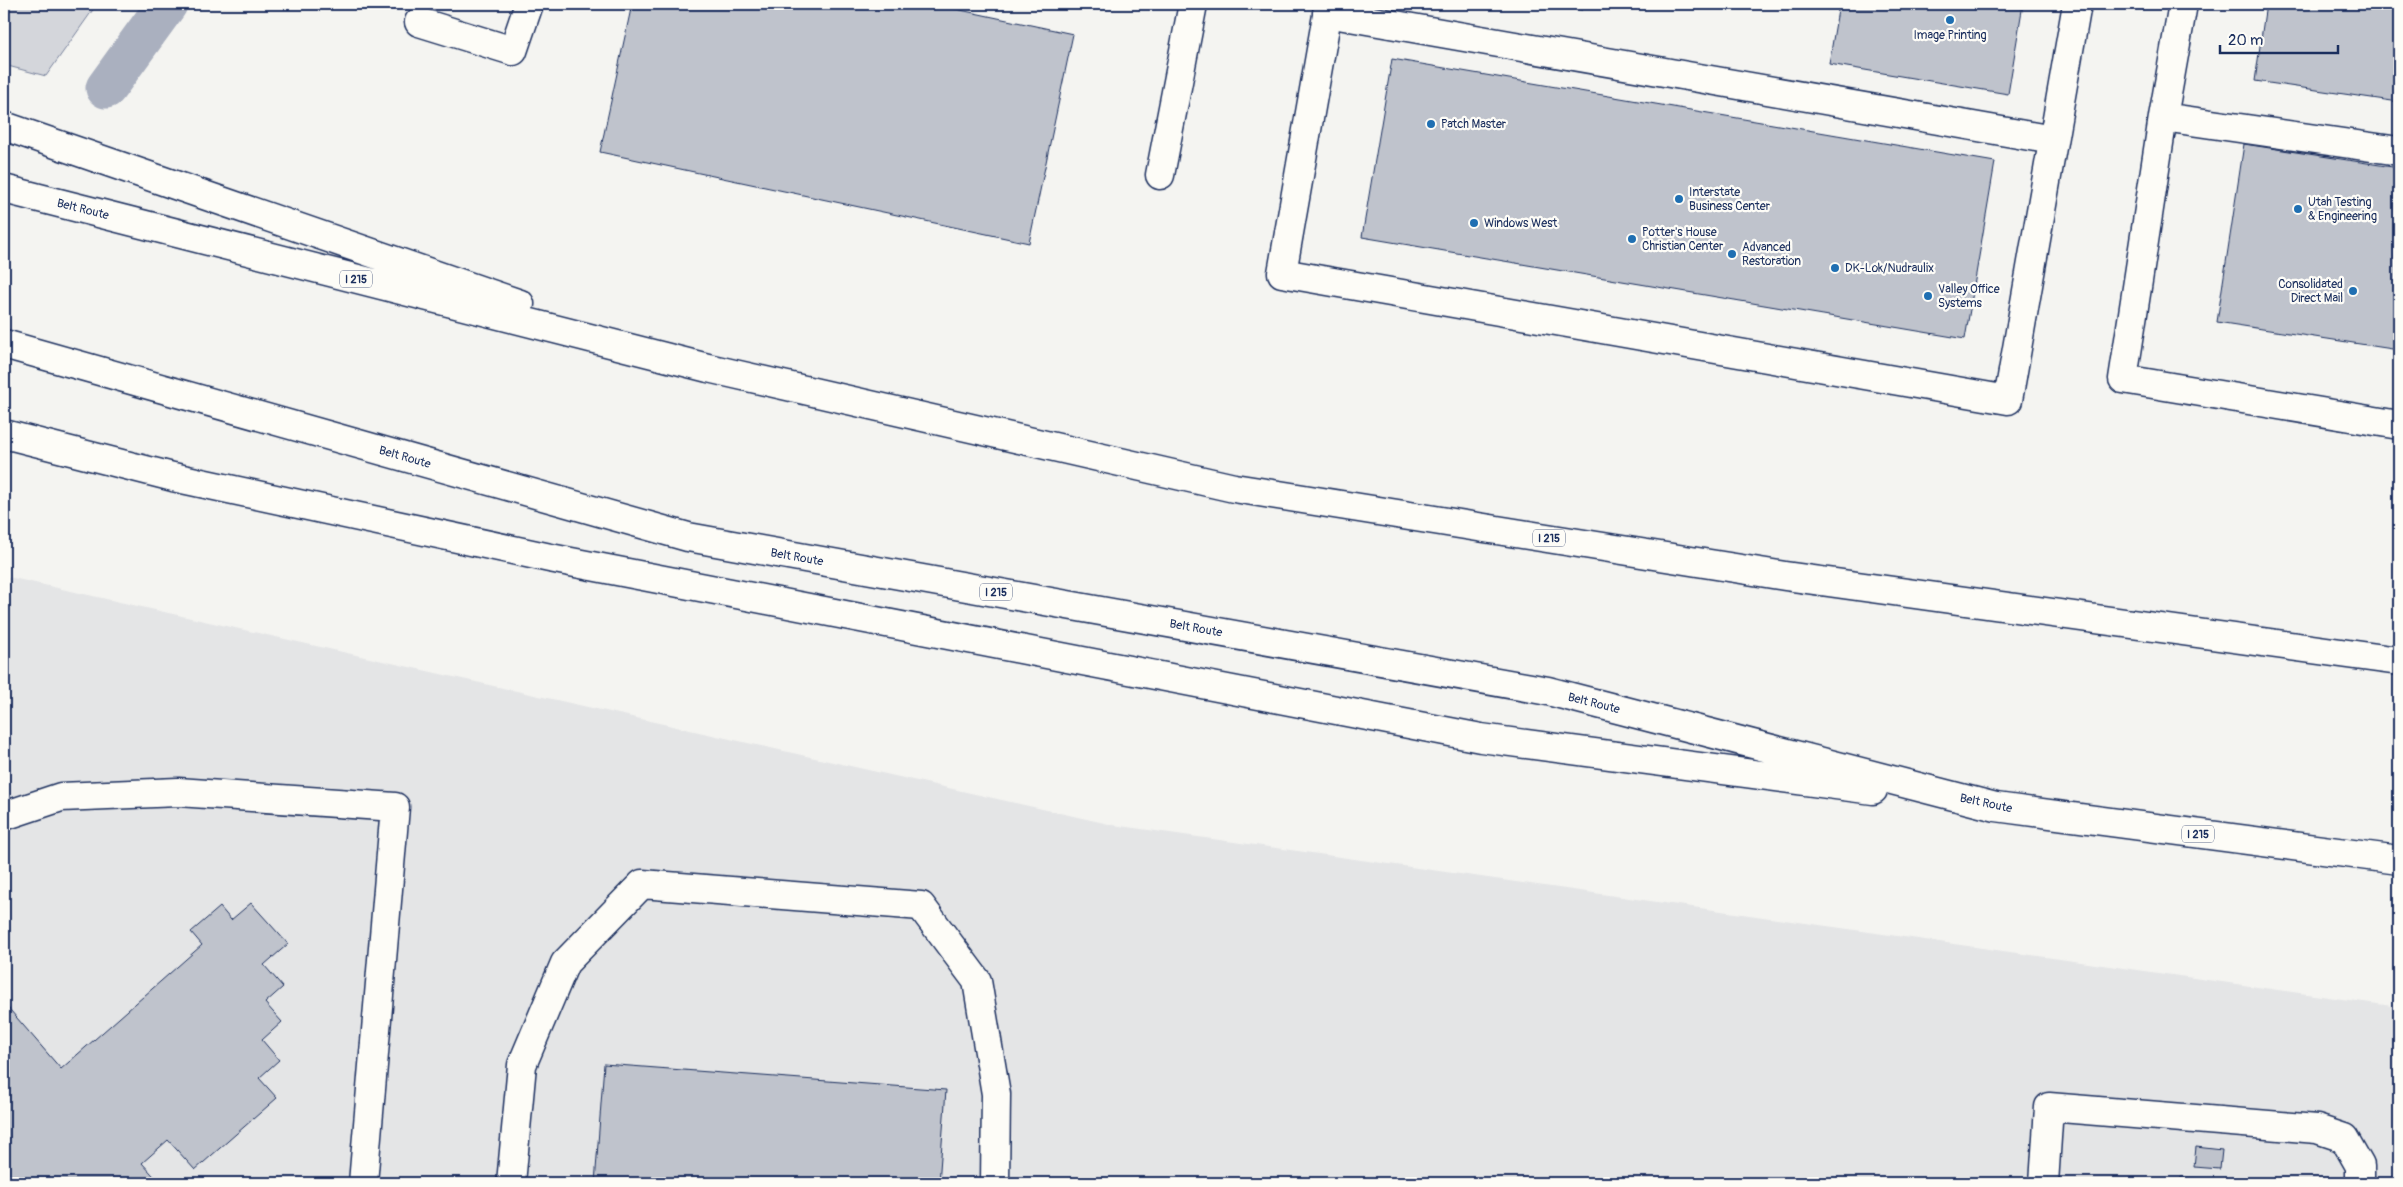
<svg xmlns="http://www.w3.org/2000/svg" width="2403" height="1187" viewBox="0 0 2403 1187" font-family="Pangolin,sans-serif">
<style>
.built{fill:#e4e5e6}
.green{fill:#d4d6db;stroke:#78829c}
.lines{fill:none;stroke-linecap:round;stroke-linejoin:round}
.canal{stroke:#aab0bf;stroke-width:41}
.building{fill:#bfc3cc;stroke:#1b2f5e}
.minor-casing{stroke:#1b2f5e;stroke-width:31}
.highway-casing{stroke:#1b2f5e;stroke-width:31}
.minor{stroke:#fdfcf7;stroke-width:28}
.highway{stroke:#fdfcf7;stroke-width:28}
.poi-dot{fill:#1f6fb2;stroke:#fdfcf7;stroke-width:2}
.labels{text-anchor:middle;stroke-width:4.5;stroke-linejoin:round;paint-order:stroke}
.shield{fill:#fdfcf7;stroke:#5f6c8c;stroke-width:1}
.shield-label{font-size:11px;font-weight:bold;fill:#1b2f5e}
.poi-label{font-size:12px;fill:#1b2f5e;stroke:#fdfcf7;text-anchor:start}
.street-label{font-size:12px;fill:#1b2f5e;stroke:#fdfcf7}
</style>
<rect width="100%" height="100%" fill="#f4f4f1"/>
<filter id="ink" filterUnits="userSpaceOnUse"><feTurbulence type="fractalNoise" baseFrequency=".02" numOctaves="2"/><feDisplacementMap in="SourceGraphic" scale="10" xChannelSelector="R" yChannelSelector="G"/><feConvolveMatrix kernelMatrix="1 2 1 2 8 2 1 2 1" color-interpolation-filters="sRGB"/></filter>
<g filter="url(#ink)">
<path class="built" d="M4,576L1113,825L2399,1007V1183H4Z"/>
<path class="green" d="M4,4H97L46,76L4,65Z"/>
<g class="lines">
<path class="canal" d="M106,88L167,4"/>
</g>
<path class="building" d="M632,4H932L1073,34L1029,243L600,152Z
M1544,4H1583L1582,10Z
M1839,4H2023L2008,94L1829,64Z
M2266,4H2399V102L2255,81Z
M1392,59L1995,162L1965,339L1362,237Z
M2244,144L2399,168V350L2217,322Z
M251,903L288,944L264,965L283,987L265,1003L282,1022L262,1040L279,1060L259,1078L277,1098L195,1170L168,1140L142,1163L160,1183H4V1003L61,1069L202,945L191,932L220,907L231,920Z
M604,1064L946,1090L939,1183H595Z
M2196,1147L2222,1150L2220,1169L2194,1167Z
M2181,1177L2274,1183H2180Z"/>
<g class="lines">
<defs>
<path id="minor" d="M1329,4L1282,273L2008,400L2077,4
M2183,4L2163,117L2399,151
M1327,13L2053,140
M419,22L513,51L529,4
M2163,117L2123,379L2399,425
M1160,175L1193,4
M4,816L61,797L178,792L395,807L363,1183
M511,1183L522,1065L565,963L642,884L921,906L977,981L996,1094L995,1183
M2044,1183L2049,1107L2317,1129L2344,1138L2360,1166V1183"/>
<path id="highway" d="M4,126L520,304
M4,189L708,368L1234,488L1785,576L2399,661
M4,344L688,537L1548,691L1996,807L2399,860
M4,434L173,477L550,558L1481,738L1873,790"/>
</defs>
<use href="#minor" class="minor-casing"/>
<use href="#highway" class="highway-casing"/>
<use href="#minor" class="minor"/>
<use href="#highway" class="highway"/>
</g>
</g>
<g class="poi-dot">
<circle cx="1950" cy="20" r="5"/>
<circle cx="1431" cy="124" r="5"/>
<circle cx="1679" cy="199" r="5"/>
<circle cx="2298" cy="209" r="5"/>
<circle cx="1474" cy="223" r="5"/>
<circle cx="1632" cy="239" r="5"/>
<circle cx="1732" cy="254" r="5"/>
<circle cx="1835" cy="268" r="5"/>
<circle cx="2353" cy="291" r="5"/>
<circle cx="1928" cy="296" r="5"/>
</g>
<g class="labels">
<g class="shield">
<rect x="340" y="270.5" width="32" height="17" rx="4"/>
<rect x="1533" y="529.5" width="32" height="17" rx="4"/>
<rect x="980" y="583.5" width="32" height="17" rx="4"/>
<rect x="2182" y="825.5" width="32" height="17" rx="4"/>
</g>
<g class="shield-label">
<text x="356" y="283">I 215</text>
<text x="1549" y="542">I 215</text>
<text x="996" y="596">I 215</text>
<text x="2198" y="838">I 215</text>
</g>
<g class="poi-label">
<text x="1950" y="39" text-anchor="middle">Image Printing</text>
<text x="1441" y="128">Patch Master</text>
<text x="1689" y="196">Interstate<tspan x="1689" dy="14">Business Center</tspan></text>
<text x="2308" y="206">Utah Testing<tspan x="2308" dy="14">&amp; Engineering</tspan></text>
<text x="1484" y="227">Windows West</text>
<text x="1642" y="236">Potter's House<tspan x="1642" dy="14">Christian Center</tspan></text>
<text x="1742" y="251">Advanced<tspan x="1742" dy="14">Restoration</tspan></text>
<text x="1845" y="272">DK-Lok/Nudraulix</text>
<text x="2343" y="288" text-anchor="end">Consolidated<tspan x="2343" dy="14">Direct Mail</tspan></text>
<text x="1938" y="293">Valley Office<tspan x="1938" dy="14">Systems</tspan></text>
</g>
<g class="street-label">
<text transform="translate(83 209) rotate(14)" y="4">Belt Route</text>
<text transform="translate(405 457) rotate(16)" y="4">Belt Route</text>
<text transform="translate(797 557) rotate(10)" y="4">Belt Route</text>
<text transform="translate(1196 628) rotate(10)" y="4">Belt Route</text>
<text transform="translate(1594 703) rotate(14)" y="4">Belt Route</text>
<text transform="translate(1986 803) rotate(12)" y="4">Belt Route</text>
</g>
</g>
<rect width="2403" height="1187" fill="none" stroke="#fdfcf7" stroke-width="20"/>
<rect x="10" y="10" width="2383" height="1167" fill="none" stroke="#1b2f5e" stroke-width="2" filter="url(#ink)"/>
<path d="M2220 45v8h118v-8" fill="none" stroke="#1b2f5e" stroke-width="2.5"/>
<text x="2228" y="45" font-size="15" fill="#1b2f5e" stroke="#fdfcf7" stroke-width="4" paint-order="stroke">20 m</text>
</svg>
